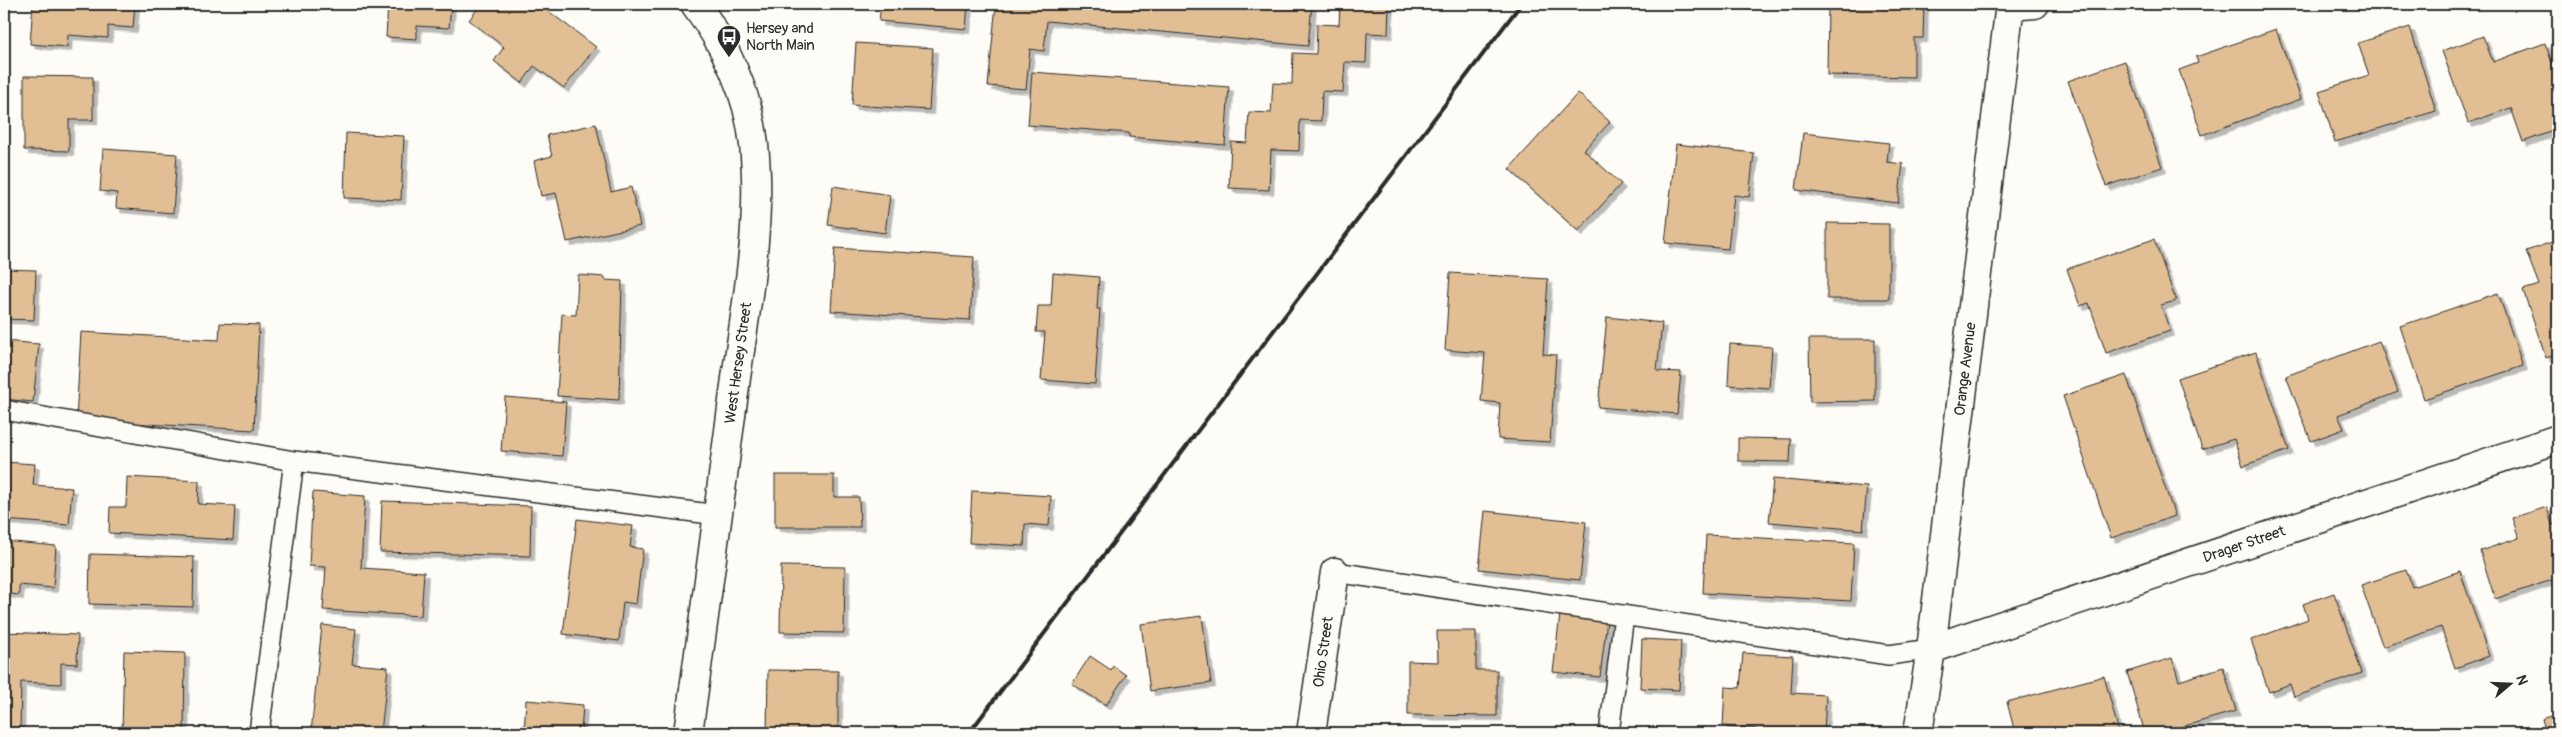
<svg xmlns="http://www.w3.org/2000/svg" width="2562" height="737" viewBox="0 0 2562 737" font-family="Pangolin,sans-serif">
<style>
.building{fill:#e1be93;stroke:#2b2b2b;filter:url(#shadow)}
.lines{fill:none;stroke-linecap:round;stroke-linejoin:round}
.service-casing{stroke:#2b2b2b;stroke-width:22}
.minor-casing{stroke:#2b2b2b;stroke-width:31}
.tertiary-casing{stroke:#2b2b2b;stroke-width:31}
.service{stroke:#fdfcf7;stroke-width:19}
.minor{stroke:#fdfcf7;stroke-width:28}
.tertiary{stroke:#fdfcf7;stroke-width:28}
.rail{stroke:#2b2b2b;stroke-width:4}
.labels{text-anchor:middle;stroke-width:5;stroke-linejoin:round;paint-order:stroke}
.poi-label{font-size:15px;fill:#2b2b2b;stroke:#fdfcf7;text-anchor:start}
.street-label{font-size:15px;fill:#2b2b2b;stroke:#fdfcf7}
</style>
<defs>
<filter id="shadow"><feDropShadow dx="4.5" dy="4.5" stdDeviation="0" flood-color="#0004"/></filter>
</defs>
<rect width="100%" height="100%" fill="#fdfcf7"/>
<filter id="ink" filterUnits="userSpaceOnUse"><feTurbulence type="fractalNoise" baseFrequency=".02" numOctaves="2"/><feDisplacementMap in="SourceGraphic" scale="10" xChannelSelector="R" yChannelSelector="G"/><feConvolveMatrix kernelMatrix="1 2 1 2 8 2 1 2 1" color-interpolation-filters="sRGB"/></filter>
<g filter="url(#ink)">
<path class="building" d="M33,4H135L133,28L108,26V38L68,35L67,47L30,44Z
M388,4H451L449,28L417,26V39L386,37Z
M481,4H539L596,47L564,88L534,66L522,83L494,61L504,47L469,20Z
M881,4H968L966,29L879,21Z
M996,4H1312L1308,46L1047,21L1044,51L1030,49L1026,89L988,86Z
M1340,4H1389L1388,34L1367,33L1366,63L1345,62L1343,92L1322,91L1321,121L1300,120L1299,151L1271,150L1269,190L1229,188L1231,142L1247,143L1249,112L1271,113L1273,83L1292,84L1293,53L1316,54L1317,24L1339,25Z
M1828,4H1924L1923,38H1914V77L1827,75Z
M2410,27L2436,111L2335,142L2319,91L2369,75L2358,43Z
M2276,29L2301,99L2202,135L2179,70L2198,63L2196,57Z
M2483,36L2493,62L2545,43L2558,79V129L2523,142L2511,108L2468,123L2442,51Z
M856,43L933,48L929,110L852,105Z
M2125,61L2162,167L2106,186L2068,81Z
M1032,72L1229,87L1225,145L1129,137V133L1028,125Z
M24,76L93,77V120H69V151L24,150Z
M1578,93L1610,122L1584,150L1621,184L1578,231L1509,169Z
M596,124L611,192L631,187L640,226L567,242L556,193L541,196L534,161L552,156L547,135Z
M346,133L404,136L401,200L344,198Z
M1803,133L1889,143L1887,162L1903,164L1898,203L1796,190Z
M1676,144L1754,153L1749,197L1734,195L1728,249L1665,243Z
M103,149L177,154L173,213L116,208L117,193L100,191Z
M833,186L890,195L885,233L828,225Z
M1827,223L1889,224V299H1827Z
M2154,239L2176,301L2161,305L2170,331L2106,353L2089,303L2080,306L2067,269Z
M2558,240V354L2546,358L2523,290L2539,285L2526,251Z
M835,248L974,257L970,320L831,311Z
M4,269L36,270L34,320L4,319Z
M1053,273L1099,277L1097,309H1100L1095,384L1041,380L1045,332H1036L1038,306H1051Z
M1450,273L1548,279L1543,354L1556,355L1550,442L1498,439L1500,403L1481,401L1485,353L1445,350Z
M578,275L605,277V280L622,281L619,400L557,396L562,314L576,315Z
M2498,293L2523,366L2424,399L2400,326Z
M1607,317L1662,323L1657,371L1681,372L1677,414L1598,407Z
M220,323L259,325L254,430L76,420L81,332L219,340Z
M1809,339H1875V401L1810,402Z
M4,341L39,344L33,402L4,399Z
M2379,341L2398,392L2338,415L2344,429L2311,441L2286,376Z
M1730,344L1772,347L1769,388L1728,385Z
M2256,352L2289,450L2243,466L2234,439L2202,449L2178,378Z
M2126,375L2175,516L2111,538L2063,396Z
M505,397L566,402L562,456L501,451Z
M1738,438L1791,439L1790,462L1738,461Z
M4,462L35,464L33,485L72,488L69,525L4,520Z
M775,475H834V497H859L860,527H775Z
M127,477L199,481L198,504L235,506L233,540L109,533L110,507H126Z
M1773,479L1867,487L1863,530L1769,522Z
M972,491L1051,496L1049,526L1025,524L1024,546L969,543Z
M313,492L365,496L361,568L424,572L421,616L323,610L326,567L309,566Z
M382,501L531,506L530,556L380,552Z
M2547,507L2552,525L2558,523V578L2495,599L2480,551L2519,538L2512,518Z
M1485,511L1586,522L1580,580L1479,569Z
M577,519L633,526L630,547L643,549L636,604L623,602L619,641L563,634Z
M1706,535L1854,543L1851,601L1703,593Z
M4,541L56,546L53,588L19,585V595L4,593Z
M90,554L194,557L193,607L89,604Z
M781,566L845,567L844,633L780,632Z
M2406,570L2412,587L2460,571L2489,656L2455,668L2441,627L2383,647L2361,585Z
M2334,593L2362,673L2294,697L2290,684L2269,692L2251,640L2308,619L2303,604Z
M1560,614L1607,620L1600,677L1553,672Z
M1202,616L1211,683L1150,691L1141,624Z
M322,625L356,629L352,664L388,667L381,733H311Z
M1437,631H1476V670H1497V716L1408,715V661L1438,662Z
M4,632L78,635L77,664L61,663V684L21,682L20,733H4Z
M1642,639L1681,641L1679,690L1640,688Z
M124,651L185,653L184,733H122Z
M1743,653L1793,656L1791,693L1826,695L1824,733H1756V729L1723,726L1725,687L1740,688Z
M1090,656L1111,670L1113,666L1126,675L1106,705L1072,684Z
M2172,658L2179,681L2223,667L2236,711L2161,733H2145L2127,672Z
M768,670L838,671V733L767,732Z
M2104,676L2119,733H2015L2007,702Z
M526,700L583,705L581,733H524Z
M2558,714V733H2546L2542,719Z"/>
<g class="lines">
<defs>
<path id="service" d="M4,410L294,461L718,515
M1335,572L1889,655L1931,649
M259,733L294,461
M1609,733L1624,615"/>
<path id="minor" d="M2009,6L2035,4
M1931,649L2558,439
M1311,733L1335,572
M1918,733L1931,649L2010,4"/>
<path id="tertiary" d="M688,733C704,615 721,496 736,378C747,301 762,222 754,145C749,94 725,44 695,4"/>
</defs>
<use href="#service" class="service-casing"/>
<use href="#minor" class="minor-casing"/>
<use href="#tertiary" class="tertiary-casing"/>
<use href="#service" class="service"/>
<use href="#minor" class="minor"/>
<use href="#tertiary" class="tertiary"/>
<path class="rail" d="M969,733L1521,4"/>
</g>
</g>
<defs>
<symbol id="bus-pin" viewBox="-11 -11 22 30"><path d="M0 17L-7.5 6A9.5 9.5 0 1 1 7.5 6Z" fill="#2b2b2b" stroke="#fdfcf7"/><path d="M-5-6H5V4H4V6H2V4H-2V6H-4V4H-5ZM-3.5-4V0h7V-4ZM-3.5 1.2v1.5H-2V1.2ZM2 1.2v1.5H3.5V1.2Z" fill="#fff"/></symbol>
</defs>
<g fill-rule="evenodd">
<use href="#bus-pin" x="715" y="23" width="28" height="38"/>
</g>
<g class="labels">
<g class="poi-label">
<text x="746" y="33">Hersey and<tspan x="746" dy="17">North Main</tspan></text>
</g>
<g class="street-label">
<text transform="translate(738 363) rotate(-82)" y="5">West Hersey Street</text>
<text transform="translate(1965 369) rotate(-83)" y="5">Orange Avenue</text>
<text transform="translate(2244 544) rotate(-19)" y="5">Drager Street</text>
<text transform="translate(1323 652) rotate(-82)" y="5">Ohio Street</text>
</g>
</g>
<rect width="2562" height="737" fill="none" stroke="#fdfcf7" stroke-width="20"/>
<rect x="10" y="10" width="2542" height="717" fill="none" stroke="#2b2b2b" stroke-width="2" filter="url(#ink)"/>
<g transform="translate(2510 684) rotate(71)" stroke="#fdfcf7" stroke-width="4" paint-order="stroke">
<path d="M0-4L9 19L0 12L-9 19Z" fill="#2b2b2b"/>
<text y="-8" font-size="14" font-weight="bold" text-anchor="middle" fill="#2b2b2b">N</text>
</g>
</svg>
